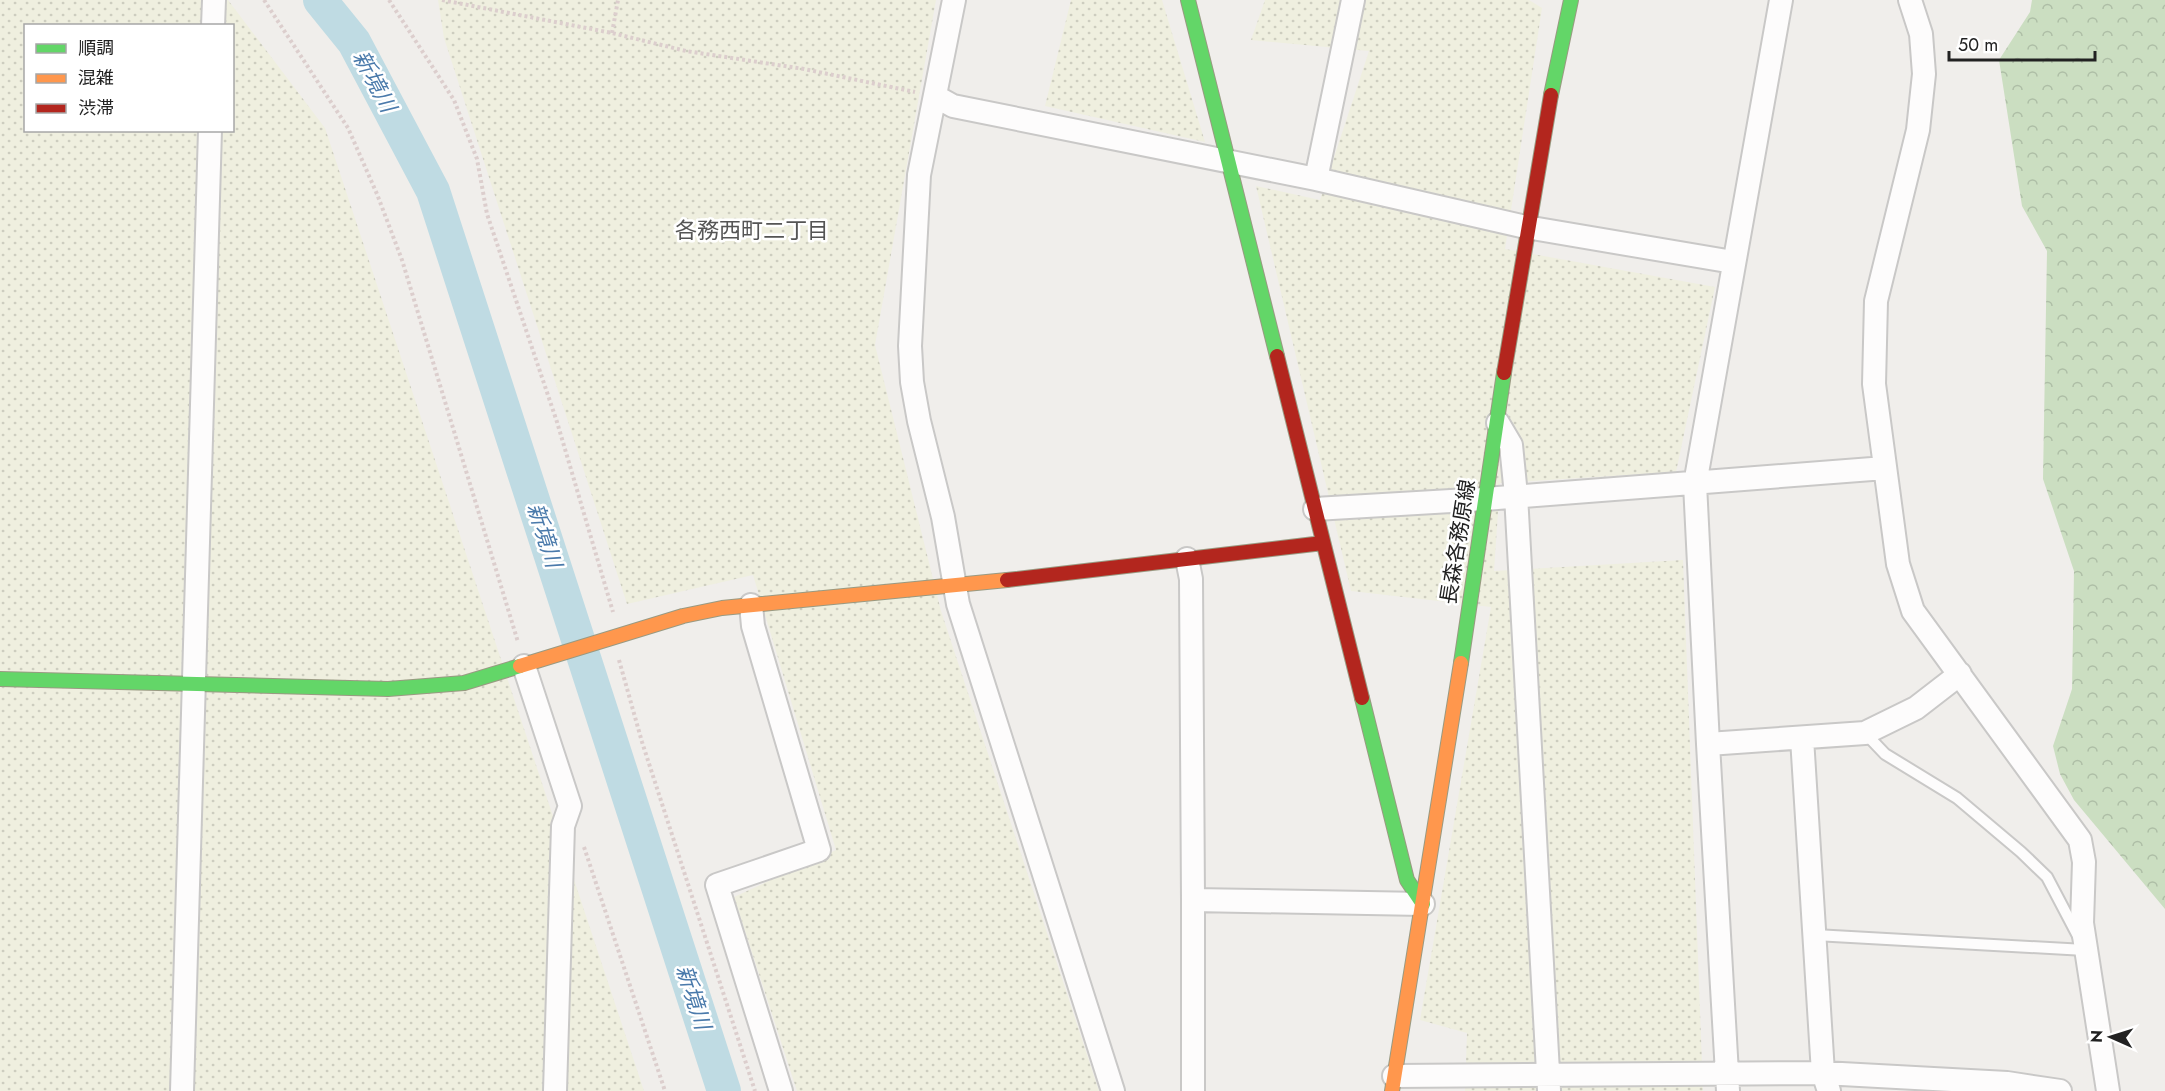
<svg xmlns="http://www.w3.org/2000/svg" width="2165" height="1091" viewBox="0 0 2165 1091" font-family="Jost,'Noto Sans JP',sans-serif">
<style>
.farmland{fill:url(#farmland-dots);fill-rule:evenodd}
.forest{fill:url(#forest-crowns)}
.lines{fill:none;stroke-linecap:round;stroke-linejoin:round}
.river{stroke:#bfdbe3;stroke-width:34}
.lane-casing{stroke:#c9c8c7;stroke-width:14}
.street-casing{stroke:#c9c8c7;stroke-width:26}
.fast-casing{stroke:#999a82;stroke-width:16}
.slow-casing{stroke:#999a82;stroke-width:16}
.jam-casing{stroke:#999a82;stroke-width:16}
.path{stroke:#dccecd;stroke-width:4;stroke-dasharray:3 3;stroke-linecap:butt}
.lane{stroke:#fdfcfc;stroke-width:10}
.street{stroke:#fdfcfc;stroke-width:22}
.fast{stroke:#63d668;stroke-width:14}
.slow{stroke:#ff974d;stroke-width:14}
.jam{stroke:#b3261e;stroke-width:14}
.labels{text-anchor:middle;stroke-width:5;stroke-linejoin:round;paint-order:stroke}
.street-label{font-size:21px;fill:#222;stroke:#fff}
.water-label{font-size:22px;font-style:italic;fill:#4a7aab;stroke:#fff}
.neighbourhood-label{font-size:22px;fill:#555;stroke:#fff}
</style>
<defs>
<pattern id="farmland-dots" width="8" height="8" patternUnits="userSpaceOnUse" patternTransform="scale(1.5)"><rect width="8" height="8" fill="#efefdf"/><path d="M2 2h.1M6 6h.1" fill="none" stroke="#cdcdbf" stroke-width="1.8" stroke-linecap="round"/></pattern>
<pattern id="forest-crowns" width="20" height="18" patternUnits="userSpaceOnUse" patternTransform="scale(1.5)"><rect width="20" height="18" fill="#cbdec1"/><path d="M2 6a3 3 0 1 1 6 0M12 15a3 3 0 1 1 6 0" fill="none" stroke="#aebea6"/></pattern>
</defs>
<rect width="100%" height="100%" fill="#f0eeeb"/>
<path class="farmland" d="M0,0H228L325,128L644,1091H0ZM26,26H232V130H26Z
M438,0H936L875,345L941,611L1099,1091H797L734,897L836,850L753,575L627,604L444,38Z
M1071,0H1162L1205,142L1045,106Z
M1265,0H1529L1542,8L1505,249L1715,287L1676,472L1500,483L1494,571L1683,560L1703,1091H1465L1467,1033L1420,1020L1491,607L1351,591L1256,186L1320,200L1369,51L1251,40Z"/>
<path class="forest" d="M2032,0H2165V909L2074,800L2060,774L2053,746L2072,689L2074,571L2043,479L2047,251L2022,206L1999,60L2030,12Z"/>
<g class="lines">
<path class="river" d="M320,0L354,42L433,191L724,1091"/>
<defs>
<path id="lane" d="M1865,733L1885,754L1957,798L2021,852L2047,877L2078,936
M1815,935L2085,950"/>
<path id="street" d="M954,0L919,175L910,346L912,382L919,421L943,517L958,604L1113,1091
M1781,0L1695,484L1708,744L1865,733L1916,708L1960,674
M1910,0L1921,34L1924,74L1918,130L1876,301L1874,384L1898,564L1913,611L2080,840L2084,862L2082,923L2108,1091
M213,26L214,0
M935,96L953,106L1316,179L1526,227L1733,262
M1316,179L1353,0
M1498,423L1511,445L1516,495L1549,1090
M1315,509L1485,499L1885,468
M1187,559L1191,579L1193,900L1423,904
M751,605L753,626L819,850L717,885L781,1091
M524,666L570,806L563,826L555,1091
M1708,744L1728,1091
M1193,900V1091
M1394,1076L1823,1073L1802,738
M182,1091L210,130
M1829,1091L1823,1073L2007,1083L2060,1091"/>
<path id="fast" d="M1188,0L1277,356
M1551,95L1571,0
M1461,663L1504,373
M0,679L388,689L464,683L520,666
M1362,698L1407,880L1423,904"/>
<path id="slow" d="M520,666L683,616L722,608L1007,580
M1392,1091L1461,663"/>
<path id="jam" d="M1277,356L1362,698
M1504,373L1551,95
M1007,580L1323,543"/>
</defs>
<use href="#lane" class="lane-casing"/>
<use href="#street" class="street-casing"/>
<use href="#fast" class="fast-casing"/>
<use href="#slow" class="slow-casing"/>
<use href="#jam" class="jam-casing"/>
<path class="path" d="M264,0L348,128L377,194L402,260L518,642
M389,0L454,100L477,159L487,214L557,422L613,612
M442,0L612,33L686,51L804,69L915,92
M612,33L618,0
M619,660L642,742L755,1091
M584,847L665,1091"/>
<use href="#lane" class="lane"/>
<use href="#street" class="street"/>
<use href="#fast" class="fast"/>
<use href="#slow" class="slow"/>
<use href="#jam" class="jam"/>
</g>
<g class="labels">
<g class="street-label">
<text transform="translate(1458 542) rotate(-81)" y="7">長森各務原線</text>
</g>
<g class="water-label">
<text transform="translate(375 81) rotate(62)" y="8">新境川</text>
<text transform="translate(545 535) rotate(72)" y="8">新境川</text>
<text transform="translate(694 997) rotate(72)" y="8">新境川</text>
</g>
<g class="neighbourhood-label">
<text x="752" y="238">各務西町二丁目</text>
</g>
</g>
<rect x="24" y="24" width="210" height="108" fill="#ffffff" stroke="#a7a7a7" stroke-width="1.5"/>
<rect x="36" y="44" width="30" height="9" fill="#63d668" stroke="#a7a7a7" stroke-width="1.5"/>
<text x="78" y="54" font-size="18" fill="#222222">順調</text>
<rect x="36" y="74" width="30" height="9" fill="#ff974d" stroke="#a7a7a7" stroke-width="1.5"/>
<text x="78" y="84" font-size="18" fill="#222222">混雑</text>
<rect x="36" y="104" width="30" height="9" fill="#b3261e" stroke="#a7a7a7" stroke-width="1.5"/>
<text x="78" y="114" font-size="18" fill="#222222">渋滞</text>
<g transform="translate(2111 1037) rotate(273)" stroke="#ffffff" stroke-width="4.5" paint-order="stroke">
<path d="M0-4.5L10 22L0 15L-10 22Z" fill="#222222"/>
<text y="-9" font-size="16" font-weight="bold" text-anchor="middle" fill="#222222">N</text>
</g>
<path d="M1949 51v9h146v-9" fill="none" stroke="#222222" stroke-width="3"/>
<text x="1958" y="51" font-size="18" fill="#222222" stroke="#ffffff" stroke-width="4.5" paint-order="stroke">50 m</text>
</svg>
